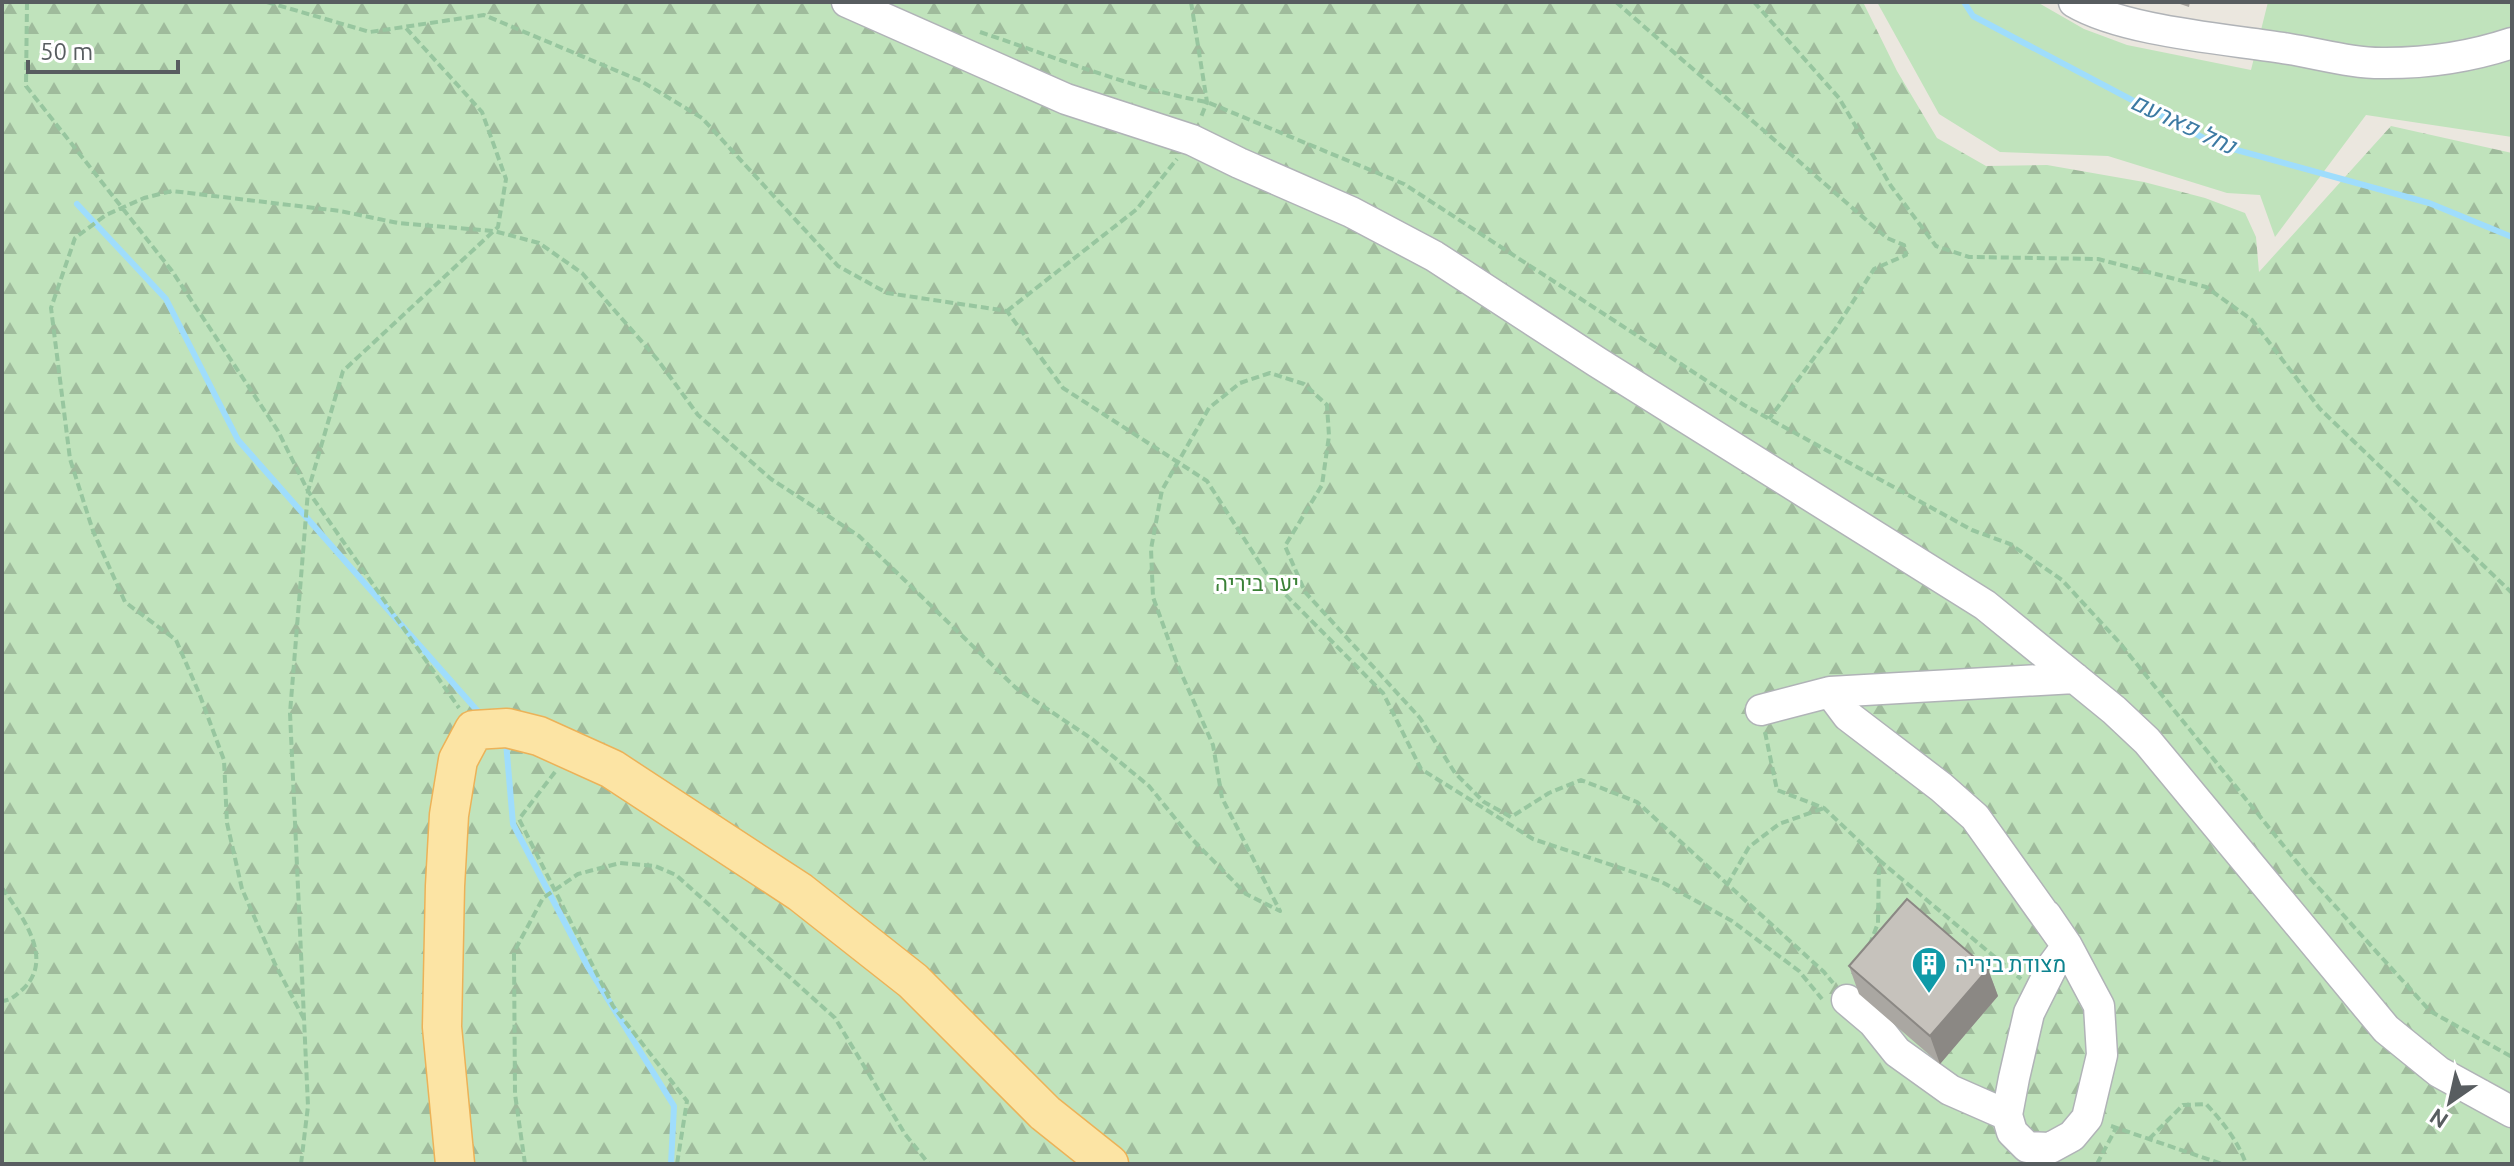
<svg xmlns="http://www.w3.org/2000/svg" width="2514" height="1166" viewBox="0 0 2514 1166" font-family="Ubuntu,Heebo,sans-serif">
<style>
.green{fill:#c0e3bc}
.forest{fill:url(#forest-firs)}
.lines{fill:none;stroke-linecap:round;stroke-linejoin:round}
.stream{stroke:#9fddfc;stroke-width:6}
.minor-casing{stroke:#b0b3b7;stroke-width:33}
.major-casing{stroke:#ecb258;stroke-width:41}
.path{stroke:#97c69f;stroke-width:4;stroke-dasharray:8 4;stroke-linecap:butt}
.minor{stroke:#fff;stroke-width:30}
.major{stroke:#fce4a4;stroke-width:38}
.wall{fill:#aaa7a2}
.shaded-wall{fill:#8b8884}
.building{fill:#c6c2bc;stroke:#8b8884;stroke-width:2}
.labels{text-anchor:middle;stroke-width:6;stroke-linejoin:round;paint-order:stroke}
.park-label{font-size:22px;fill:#3b8137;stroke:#fff}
.culture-label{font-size:22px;fill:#0d838f;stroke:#fff;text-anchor:start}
.water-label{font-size:24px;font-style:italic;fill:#3c7aa3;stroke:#fff}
</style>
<defs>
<pattern id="forest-firs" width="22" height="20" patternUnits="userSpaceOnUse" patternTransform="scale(2)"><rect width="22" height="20" fill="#c0e3bc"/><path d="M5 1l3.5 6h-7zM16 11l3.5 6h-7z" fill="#9fbb9c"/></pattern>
</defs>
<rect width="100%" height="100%" fill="#ebe7df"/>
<path class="green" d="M1877,2H2037L2084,29L2127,45L2251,70L2268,2H2512V137L2366,115L2275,237L2260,195L2227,193L2108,156L2000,152L1939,114Z"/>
<path class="forest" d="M2,2H1863L1897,71L1937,138L1986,166L2047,165L2144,182L2205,198L2245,213L2256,237L2259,272L2391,126L2512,153V1164H2Z"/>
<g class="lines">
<path class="stream" d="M1964,2L1973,16L2215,144L2429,203L2512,237
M77,204L166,299L238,440L482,716
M506,742L513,824L588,967L674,1106L671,1164"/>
<defs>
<path id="minor" d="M847,2L1066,99L1192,140L1239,163L1351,212L1434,256L1597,362L1985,605L2114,710L2147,741L2386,1029L2439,1072L2512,1112
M2074,2C2125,32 2229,39 2289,49C2320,54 2354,64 2386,63C2430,63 2470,57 2512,43
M1830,692L1848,716L1941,787L1975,817L2067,946L2053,965L2029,1013L2014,1078L2007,1115L2012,1132L2027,1147L2050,1148L2072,1136L2087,1118L2102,1055L2099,1006L2067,946L2046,915
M1761,710L1830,692L2075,678
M1847,1000L1873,1022L1897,1052L1950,1090L2007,1115"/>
<path id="major" d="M455,1164L442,1027L445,886L449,815L458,760L474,730L507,728L539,736L612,769L800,892L913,981L1045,1113L1109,1164"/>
</defs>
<use href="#minor" class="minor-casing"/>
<use href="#major" class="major-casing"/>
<path class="path" d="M27,2L26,86L172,271L278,431L308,491L459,708
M267,2L370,32L484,15L641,81L702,118L838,266L887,293L1007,311L1063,388L1207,481L1270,579L1383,693L1421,769L1533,839L1660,881L1732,921L1799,971L1822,999
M1191,2L1207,102L1201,117
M1616,2L1887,238L1904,245L1906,255L1874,269L1836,328L1769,419
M1754,2L1839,98L1891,186L1936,246L1969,257L2098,259L2206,287L2252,320L2320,409L2512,593
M980,32C1055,57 1129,88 1207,102L1404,184L1744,405L1972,530L2010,544L2062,580L2119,642L2308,876L2430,1011L2512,1057
M1007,311L1137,209L1177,159
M1765,732L1777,790L1824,808L1879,860L1878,923L1870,944
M555,772L519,819L613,1006L687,1101L677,1164
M1879,860L2021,979
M1727,885L1749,847L1779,824L1824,808
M2,888C22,916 55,959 23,989C16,995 12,1000 2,1001
M304,1019L275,964L242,889L227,823L224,760L199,693L176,640L125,602L93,531L70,459L51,308L75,238L106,215L144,198L172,191L340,211L398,223L494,231L539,243L582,273L657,359L698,415L771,479L859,536L1016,688L1092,739L1149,786L1191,838L1246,894L1280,911L1222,798L1213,745L1178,666L1153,597L1151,549L1162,490L1209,408L1240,383L1270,373L1304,384L1327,405L1329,436L1322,485L1285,546L1305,592L1420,718L1455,773L1484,802L1511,817L1549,793L1581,780L1637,802L1824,972L1833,983
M2111,1126L2222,1164
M2149,1139L2183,1105L2206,1104C2222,1121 2238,1141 2246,1164
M301,1164L308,1106L290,713L308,491L343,371L498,227L506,179L482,112L405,27
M525,1164L515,1094L514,952L543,898L578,874L620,863L655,866L676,875L835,1018L905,1134L929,1164
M2097,1164L2116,1128"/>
<use href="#minor" class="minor"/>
<use href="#major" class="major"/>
</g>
<path class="wall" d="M2174,2H2190L2189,7Z
M1849,966L1988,969L1998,996L1940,1064L1859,994Z"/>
<path class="shaded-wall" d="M1988,969L1998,996L1940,1064L1930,1036Z"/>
<path class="building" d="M1907,899L1988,969L1930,1036L1849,966Z"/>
<defs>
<symbol id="building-pin" viewBox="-11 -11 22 30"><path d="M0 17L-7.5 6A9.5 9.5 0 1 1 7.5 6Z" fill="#0f9aa8" stroke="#fff"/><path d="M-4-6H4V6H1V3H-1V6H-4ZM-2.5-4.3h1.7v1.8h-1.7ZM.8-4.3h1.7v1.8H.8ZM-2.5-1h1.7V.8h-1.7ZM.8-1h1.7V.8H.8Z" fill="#fff"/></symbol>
</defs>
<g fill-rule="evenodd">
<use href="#building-pin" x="1909" y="944" width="40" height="54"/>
</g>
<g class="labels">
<g class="park-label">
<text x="1257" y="591">יער ביריה</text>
</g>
<g class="culture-label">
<text x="1955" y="972">מצודת ביריה</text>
</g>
<g class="water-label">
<text transform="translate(2183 124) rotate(25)" y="8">נחל פארעם</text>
</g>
</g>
<rect width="2514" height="1166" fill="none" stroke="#585d60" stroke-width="8"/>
<g transform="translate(2450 1102) rotate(214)" stroke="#ffffff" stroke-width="6" paint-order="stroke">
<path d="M0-6L14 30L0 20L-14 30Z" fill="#585d60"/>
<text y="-12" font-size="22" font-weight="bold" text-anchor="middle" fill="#585d60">N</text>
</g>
<path d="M28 60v12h150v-12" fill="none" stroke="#585d60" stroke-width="4"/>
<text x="40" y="60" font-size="24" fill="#585d60" stroke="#ffffff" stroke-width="6" paint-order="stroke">50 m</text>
</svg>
